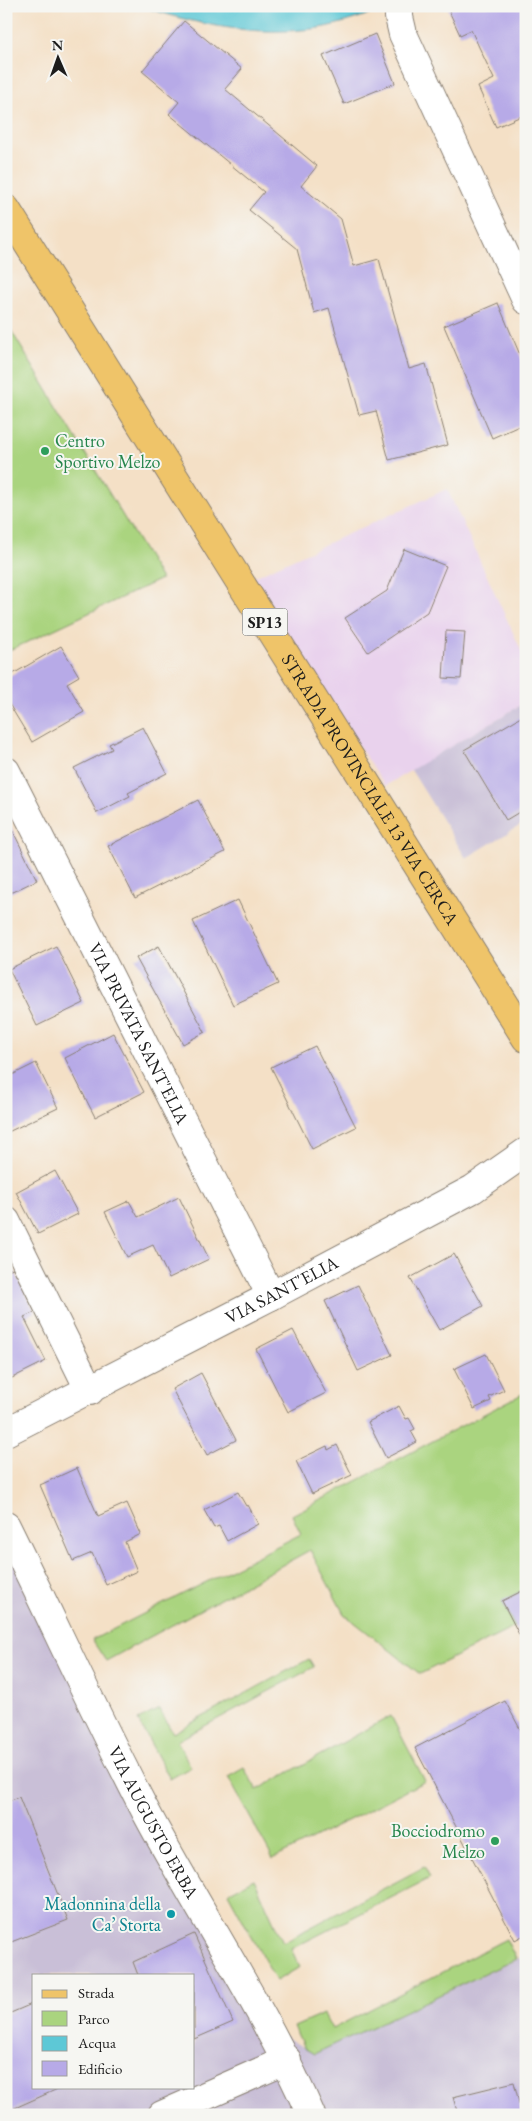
<svg xmlns="http://www.w3.org/2000/svg" width="532" height="2121" viewBox="0 0 532 2121" font-family="'EB Garamond',serif">
<style>
.built{fill:#e9d2ed}
.industrial{fill:#c9bfd7;fill-rule:evenodd}
.green{fill:#aad47f;stroke:#63784e}
.water{fill:#5dc8d6;stroke:#3c7279}
.building{fill:#b7aae7}
.lines{fill:none;stroke-linecap:round;stroke-linejoin:round}
.minor-casing{stroke:#887e71;stroke-width:30}
.primary-casing{stroke:#887e71;stroke-width:30}
.minor{stroke:#fff;stroke-width:28}
.primary{stroke:#efc469;stroke-width:28}
.leisure-dot{fill:#2e9e5b;stroke:#f6f6f2;stroke-width:2}
.culture-dot{fill:#0f9aa8;stroke:#f6f6f2;stroke-width:2}
.labels{text-anchor:middle;stroke-width:4;stroke-linejoin:round;paint-order:stroke}
.shield{fill:#f6f6f2;stroke:#5d5d5c;stroke-width:1}
.shield-label{font-size:16px;font-weight:bold;fill:#1c1c1c}
.leisure-label{font-size:18px;fill:#27864d;stroke:#f6f6f2;text-anchor:start}
.street-label{font-size:18px;fill:#1c1c1c;stroke:#f6f6f2}
.culture-label{font-size:18px;fill:#0d838f;stroke:#f6f6f2;text-anchor:end}
</style>
<rect width="100%" height="100%" fill="#f6f6f2"/>
<filter id="ink" filterUnits="userSpaceOnUse"><feTurbulence type="fractalNoise" baseFrequency=".02" numOctaves="2"/><feDisplacementMap in="SourceGraphic" scale="10" xChannelSelector="R" yChannelSelector="G"/><feConvolveMatrix kernelMatrix="1 2 1 2 8 2 1 2 1" color-interpolation-filters="sRGB"/></filter>
<filter id="wash" filterUnits="userSpaceOnUse"><feTurbulence type="fractalNoise" baseFrequency=".0096" numOctaves="4" result="noise"/><feDisplacementMap in="SourceGraphic" scale="20" xChannelSelector="R" yChannelSelector="G"/><feGaussianBlur stdDeviation="1.12" result="paint"/><feColorMatrix in="noise" values="0 0 0 0 0 0 0 0 0 0 0 0 0 0 0 0 0 1.4 0 .05"/><feComposite in="paint" operator="in"/></filter>
<g filter="url(#wash)">
<rect width="100%" height="100%" fill="#f4e0c6"/>
<path class="built" d="M447,489L526,661V702L385,786L249,579Z"/>
<path class="industrial" d="M526,702V822L466,858L411,770Z
M6,1544L253,2017L314,2054L526,1955V2115H6ZM34,1975H194V2087H34Z"/>
<path class="green" d="M6,322L161,579L6,652Z
M526,1392V1589L502,1601L515,1627L420,1674L344,1614L310,1550L106,1661L92,1640L301,1534L292,1515Z
M309,1659L314,1667L177,1741L191,1767L170,1779L138,1720L159,1709L173,1733Z
M391,1716L425,1781L273,1859L228,1777L244,1768L257,1790Z
M424,1867L430,1878L291,1949L300,1967L276,1981L228,1893L254,1879L283,1942Z
M506,1939L516,1959L314,2054L304,2048L294,2027L324,2014L332,2029Z"/>
<path class="water" d="M141,6H390C362,17 333,28 302,30C248,35 193,24 141,6Z"/>
<g id="blocks">
<path class="building" d="M453,6H526V114L496,127L478,87L494,79L471,30L460,35L448,9Z
M184,21L242,69L225,89L317,166L301,186L341,219L354,266L379,259L409,369L426,364L448,445L389,460L376,411L359,415L329,308L314,313L297,249L249,210L264,192L169,114L179,102L142,71Z
M375,34L395,83L344,104L323,56Z
M498,303L526,369V423L492,438L444,326Z
M404,549L446,566L427,612L368,652L345,618L387,591Z
M446,631L465,632L461,679L443,678Z
M61,646L79,676L67,683L84,712L32,742L6,699V678Z
M526,714V808L506,820L464,750Z
M143,727L167,773L128,793L130,796L97,813L74,768L112,749L109,744Z
M198,800L225,852L135,898L108,846Z
M6,817L37,880L6,895Z
M238,900L278,984L233,1005L193,921Z
M56,946L84,1003L37,1026L9,969Z
M159,946L205,1032L183,1044L136,958Z
M113,1033L144,1092L95,1117L65,1058Z
M315,1046L356,1127L312,1149L271,1067Z
M36,1063L58,1108L6,1133V1078Z
M55,1171L78,1214L38,1234L16,1192Z
M179,1197L209,1259L169,1278L153,1245L127,1257L105,1212L129,1201L138,1217Z
M454,1254L483,1306L439,1330L410,1278Z
M13,1268L35,1312L24,1317L46,1361L6,1381V1271Z
M358,1285L392,1355L358,1371L325,1301Z
M293,1330L326,1393L288,1412L256,1349Z
M486,1354L504,1390L489,1397L491,1401L474,1409L454,1369Z
M201,1373L236,1440L207,1455L172,1389Z
M399,1406L406,1419L409,1418L415,1429L411,1431L417,1442L386,1458L368,1422Z
M337,1445L352,1475L312,1494L296,1461L327,1446L328,1450Z
M77,1468L98,1516L127,1503L141,1534L125,1542L137,1571L106,1585L92,1553L73,1561L40,1485Z
M238,1492L246,1506L248,1505L258,1524L227,1541L219,1526L214,1528L204,1510Z
M526,1589V1648L502,1601Z
M505,1701L526,1740V1934L515,1940L415,1748Z
M19,1797L68,1920L6,1944V1802Z
M194,1934L233,2022L194,2039V1975H138L133,1962Z
M34,2003V2087H62L6,2112V2015Z
M514,2082L522,2115H458L453,2097Z"/>
</g>
</g>
<g filter="url(#ink)">
<use href="#blocks" fill-opacity="0" stroke="#887e71" stroke-width="1"/>
<g class="lines">
<defs>
<g id="minor">
<path d="M399,6V17L403,34L526,300"/>
<path id="s1" d="M6,771L271,1296"/>
<path d="M6,1221L90,1391"/>
<path id="s2" d="M6,1432L271,1296L473,1189L526,1152"/>
<path id="s3" d="M6,1526C53,1621 97,1718 146,1812C200,1914 265,2009 311,2115"/>
<path d="M162,2115L287,2060"/>
</g>
<g id="primary">
<path id="s4" d="M6,209L526,1038"/>
</g>
</defs>
<use href="#minor" class="minor-casing"/>
<use href="#primary" class="primary-casing"/>
<use href="#minor" class="minor"/>
<use href="#primary" class="primary"/>
</g>
</g>
<g class="leisure-dot">
<circle cx="45" cy="451" r="5"/>
<circle cx="495" cy="1841" r="5"/>
</g>
<circle class="culture-dot" cx="171" cy="1914" r="5"/>
<g class="labels">
<rect class="shield" x="242.5" y="608.5" width="45" height="27" rx="4"/>
<g class="shield-label">
<text x="265" y="628">SP13</text>
</g>
<g class="leisure-label">
<text x="55" y="447">Centro<tspan x="55" dy="21">Sportivo Melzo</tspan></text>
<text x="485" y="1837" text-anchor="end">Bocciodromo<tspan x="485" dy="21">Melzo</tspan></text>
</g>
<g class="street-label">
<text dy="6" stroke="none"><textPath href="#s4" startOffset="685">STRADA PROVINCIALE 13 VIA CERCA</textPath></text>
<text dy="6" stroke="none"><textPath href="#s1" startOffset="294">VIA PRIVATA SANT'ELIA</textPath></text>
<text dy="6" stroke="none"><textPath href="#s2" startOffset="310">VIA SANT'ELIA</textPath></text>
<text dy="6" stroke="none"><textPath href="#s3" startOffset="331">VIA AUGUSTO ERBA</textPath></text>
</g>
<g class="culture-label">
<text x="161" y="1910">Madonnina della<tspan x="161" dy="21">Ca’ Storta</tspan></text>
</g>
</g>
<rect width="532" height="2121" fill="none" stroke="#f6f6f2" stroke-width="25"/>
<rect x="32" y="1974" width="162" height="115" fill="#f6f6f2" stroke="#9f9f9c"/>
<rect x="42" y="1990" width="25" height="8" fill="#efc469" stroke="#9f9f9c"/>
<text x="78" y="1998" font-size="15" fill="#1c1c1c">Strada</text>
<rect x="42" y="2011" width="25" height="15" fill="#aad47f" stroke="#9f9f9c"/>
<text x="78" y="2024" font-size="15" fill="#1c1c1c">Parco</text>
<rect x="42" y="2036" width="25" height="15" fill="#5dc8d6" stroke="#9f9f9c"/>
<text x="78" y="2048" font-size="15" fill="#1c1c1c">Acqua</text>
<rect x="42" y="2061" width="25" height="15" fill="#b7aae7" stroke="#9f9f9c"/>
<text x="78" y="2074" font-size="15" fill="#1c1c1c">Edificio</text>
<g transform="translate(58 58) rotate(358)" stroke="#f6f6f2" stroke-width="4" paint-order="stroke">
<path d="M0-4L9 19L0 12L-9 19Z" fill="#1c1c1c"/>
<text y="-8" font-size="14" font-weight="bold" text-anchor="middle" fill="#1c1c1c">N</text>
</g>
</svg>
